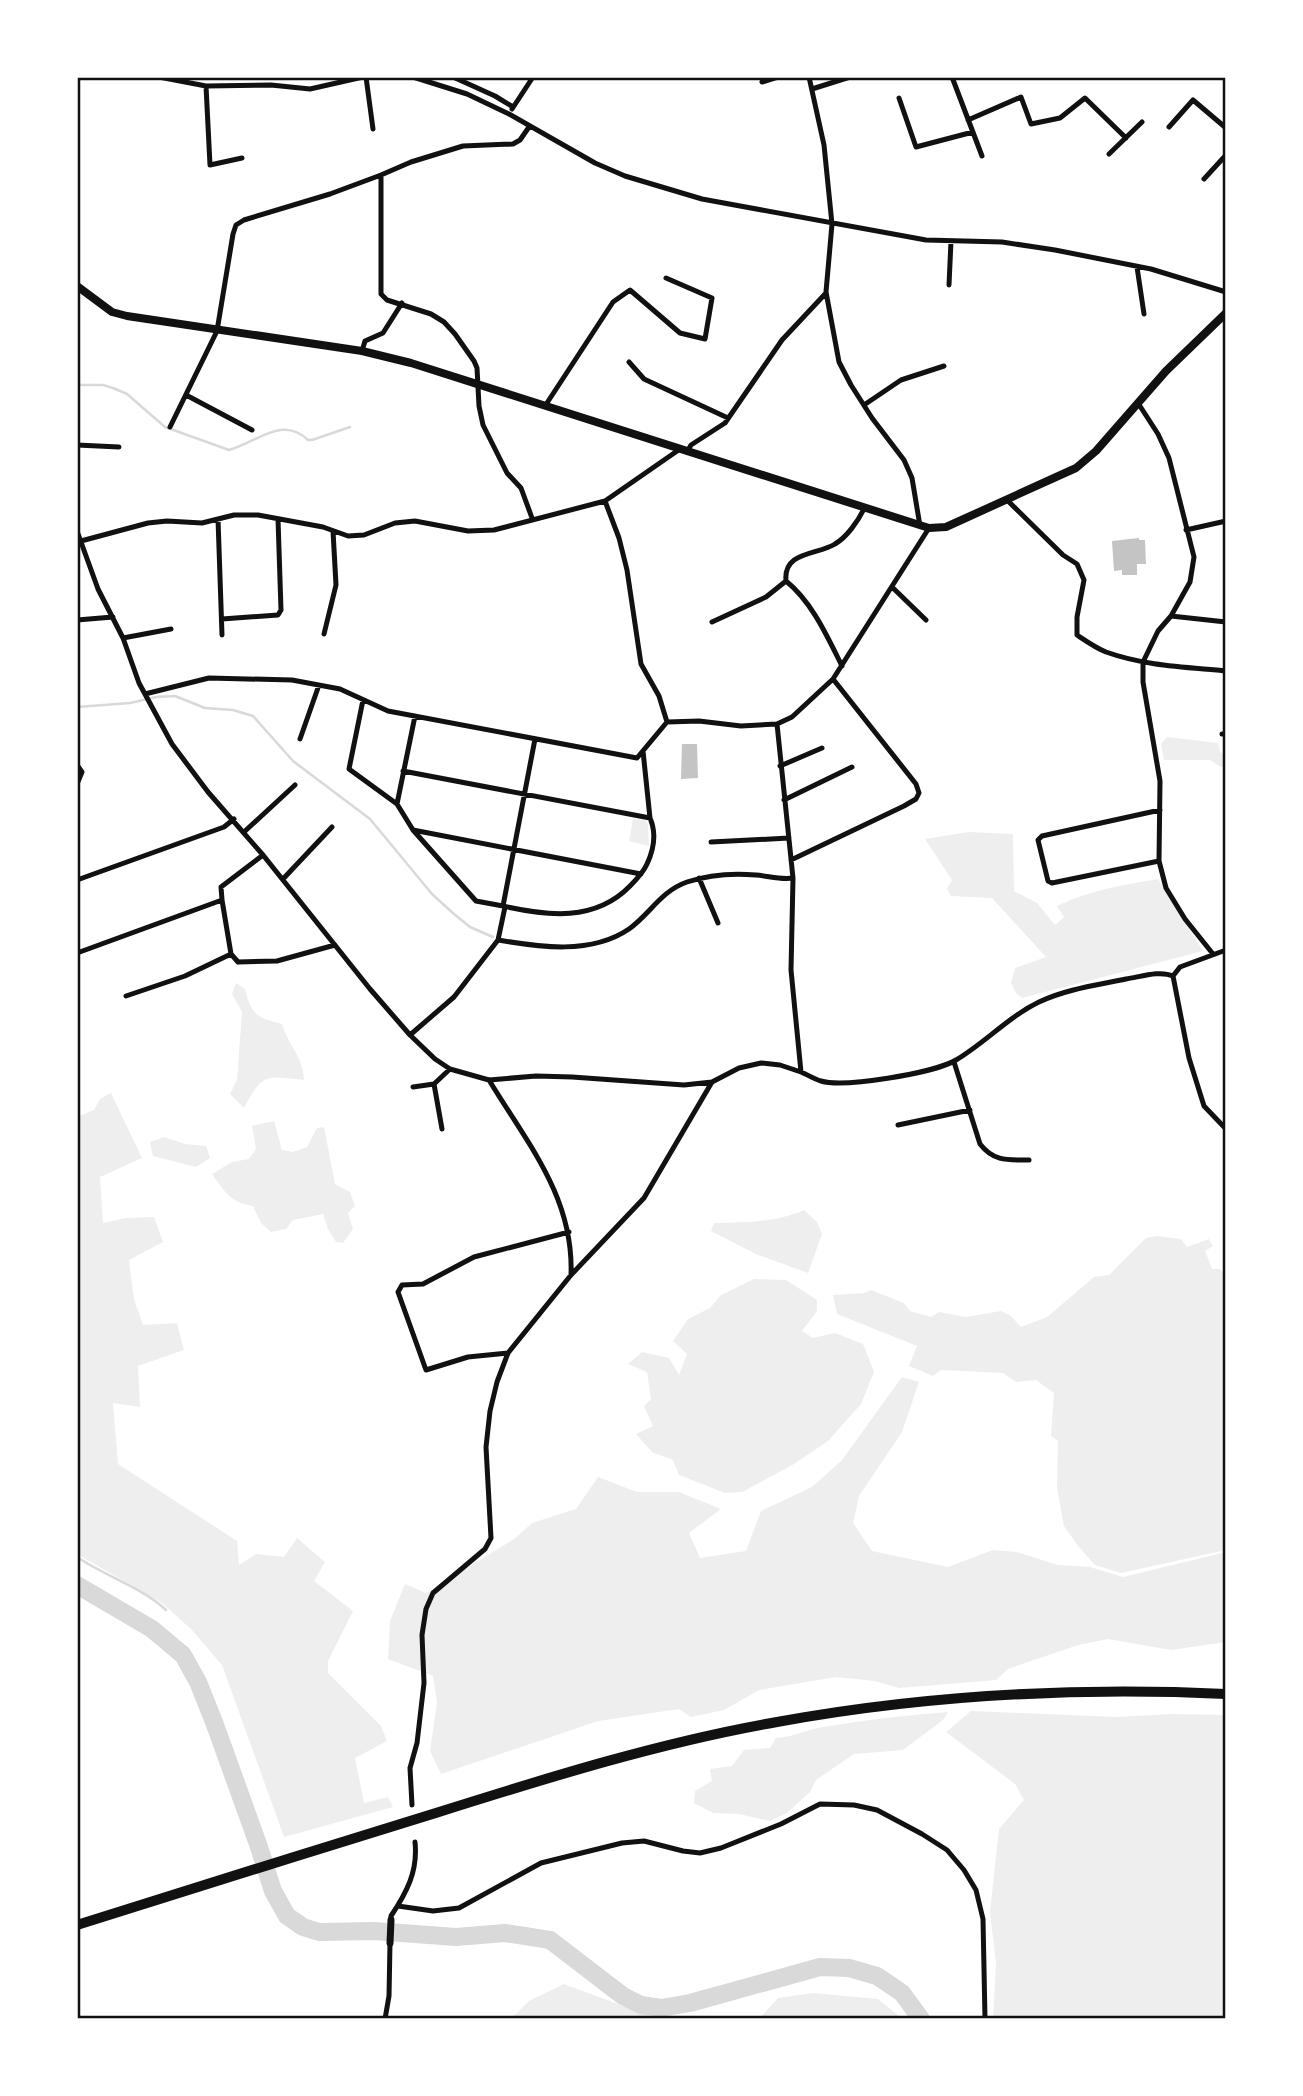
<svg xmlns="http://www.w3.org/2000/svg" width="1303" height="2096" viewBox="0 0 1303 2096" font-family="'Source Sans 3',sans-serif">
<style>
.green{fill:#eee}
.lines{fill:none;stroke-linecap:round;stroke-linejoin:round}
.stream{stroke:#d9d9d9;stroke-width:2.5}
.river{stroke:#d9d9d9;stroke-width:18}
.building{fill:#c4c4c4}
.minor{stroke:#111;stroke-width:5}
.tertiary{stroke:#111;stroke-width:7}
.secondary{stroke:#111;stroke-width:8}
.motorway{stroke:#111;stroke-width:10}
.neatline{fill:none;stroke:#111;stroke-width:2.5}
</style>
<rect width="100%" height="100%" fill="#fff"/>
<path class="green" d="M1167,737L1218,743L1220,752L1226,756V767H1221L1210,760H1164L1161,744Z
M633,819L645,820L648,824L649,846L629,841Z
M969,832L1013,834L1014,891L1037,903L1055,925L1064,917L1057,906C1090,890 1123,885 1158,879L1203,951L1022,998L1016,993L1011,983L1015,968L1046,957L992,898L951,896L947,889L952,880L925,839Z
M236,983L245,989C251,1015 258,1018 282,1024C288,1044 304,1059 304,1080C266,1076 263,1072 244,1108L230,1094L237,1080L242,1012L232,994Z
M111,1093L142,1158L100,1177L103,1223L126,1218L154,1217L163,1242L129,1260L134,1299L143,1325L177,1323L184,1350L138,1366L140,1407L113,1403L118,1464L237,1541L239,1565L256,1554L284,1557L297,1538L325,1562L314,1581L353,1611L328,1661V1673L381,1726L387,1741L355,1758L364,1803L388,1797L393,1807L284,1837L222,1665L191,1629L162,1603L77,1554V1117L94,1110L100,1099Z
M274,1121L282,1150L293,1152L307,1147L317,1128L324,1127L335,1184L350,1192L355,1206L348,1213L353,1229L343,1243L336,1242L328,1229L323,1214L293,1220L286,1229L271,1232L261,1223L253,1206C230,1202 226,1193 212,1174L232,1162L249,1159L256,1149L252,1126Z
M164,1137L185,1144L206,1146L210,1158L196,1167L153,1156L150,1142Z
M804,1210L817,1222L822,1234L808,1273L756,1254L711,1231L714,1223C745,1222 775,1223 804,1210Z
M1157,1236L1181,1239L1187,1247L1209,1239L1213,1246L1205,1251L1212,1269H1219L1226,1275V1550L1121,1573L1095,1565L1078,1546L1064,1526L1057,1488L1058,1441L1051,1436L1054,1393L1036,1380L1016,1382L1003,1373L941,1370L933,1376L909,1366L917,1346L837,1314L833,1295L864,1293L871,1290L904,1303L910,1311L931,1317L939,1312L966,1317L1001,1311L1011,1316L1021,1327L1047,1317L1094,1277L1109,1275L1146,1238Z
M754,1279L786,1280L817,1300V1311L802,1331L813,1338L835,1333L863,1344L874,1372L861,1404L828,1441L794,1464L742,1492L725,1493L679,1475L673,1460L652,1452L636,1434L653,1426L644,1406L651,1399L647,1372L628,1364L642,1352L669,1358L679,1375L687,1354L673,1341L688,1319L710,1308L721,1295Z
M902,1377L919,1382L902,1432L859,1496L853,1523L872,1551L948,1567L993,1550L1017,1552L1058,1565L1090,1567L1123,1577L1226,1552V1642L1171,1650L1108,1639L1078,1645L1037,1659L1008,1669L996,1680L899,1688L875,1681L836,1677L759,1690L724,1710L691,1717L679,1709L598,1721L441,1774L430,1751L437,1702L433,1676L388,1659L390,1621L405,1584L426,1593L514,1539L532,1523L576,1509L598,1477L637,1492H679L721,1509L689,1533L700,1558L746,1551L761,1511L812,1487L842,1460Z
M971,1711L1117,1717L1172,1714L1226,1715V2019H993L996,1964L990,1912L999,1829L1024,1800L1015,1784L946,1732Z
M948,1712L943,1720L903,1750L854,1754L816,1780L810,1792L787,1813L770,1821L739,1814L713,1813L694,1803L695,1791L712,1781L710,1769L732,1766L744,1750L770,1748L776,1738C794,1737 805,1730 823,1727C864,1720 906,1715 948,1712Z
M564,1984L658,2019H511L529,2001Z
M813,1993L878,1999L899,2016V2019H759L778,1998Z"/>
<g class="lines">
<path class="stream" d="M77,385H103L113,388L127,394L165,427L229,450C256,443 282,415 308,440H312L350,427
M77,707L130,703L156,697L175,696L205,708L233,710L253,716L293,761L370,819L432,894L454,914L470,927L493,937
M77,1557C105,1576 143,1588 166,1610"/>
<path class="river" d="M77,1585L152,1629L183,1655L198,1682L214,1722L258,1844L273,1891L287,1916L303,1927L319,1932L374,1931L456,1937L505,1933L550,1940L623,1996L641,2005L661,2008L690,2003L820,1967L849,1968L877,1976L902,1993L921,2019"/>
</g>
<path class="building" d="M1139,538V540H1145L1146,564H1137V575H1122V570L1114,571L1112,541Z
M682,744H697L698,778L681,779Z"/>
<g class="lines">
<path class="minor" d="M159,77L206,86L271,85L310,89L363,77
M366,77L373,129
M413,77L467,94L509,114L595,163L625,176L702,199L926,240L1002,242L1055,250L1151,269L1226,292
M453,77L495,96L513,107
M809,77L824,145L832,224L826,292L839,362L851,385L872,418L904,460L912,478L920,526
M952,77L982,156
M762,82L778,77
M206,86L210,165L242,158
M812,89L850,77
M899,98L916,147L973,132
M512,109L533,77
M968,120L1021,97L1031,124L1060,118L1085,98L1126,138
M1169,127L1193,100L1226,128
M1109,154L1142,122
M381,175L411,162L463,146L513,144L520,140L529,127
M1204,179L1226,155
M1137,267L1144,314
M949,285L951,241
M362,351L365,341L383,333L402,303
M629,362L644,379L728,418
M186,395L252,430
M1138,403L1158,434L1169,458L1194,557L1190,582L1171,616L1158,631L1143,662V682L1160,781L1159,861L1166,888L1185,919L1213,954
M864,405L901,380L944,366
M545,406L613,302L630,290L680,333L705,339L712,298L666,278
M170,427L217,331L233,234L236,225L244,220L330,194L381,175V294L387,300L431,314L444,322L455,334L474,361L477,368L479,406L483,425L507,473L521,488L532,518
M77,445L119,447
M687,452L691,445L725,423L782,340L826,293
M605,501L619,538L627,570L641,664L659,696L667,722
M1008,501L1063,555L1077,564L1084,580L1077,617V635C1086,641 1096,648 1106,652C1145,666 1185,667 1226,671
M218,519L222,635
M1186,530L1226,521
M77,531L98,589L123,638L139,683L172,744L208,792L263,855L370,989L410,1035L435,1059L450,1069L489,1080L536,1076L572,1077L684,1085L712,1082L739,1068L761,1063L780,1065L801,1072L791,970L793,878L777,724L792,717L833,679L929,528
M81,541L148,523L167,521L202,523L234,515H258L323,527L348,536L364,535L395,523L415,521L468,531L494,530L605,501L680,449
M892,587L926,620
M1171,616L1226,622
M222,619L278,615L281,610L278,519
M77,620L113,617
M712,622L766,597L786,581
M324,634L336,585L333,531
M123,638L171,629
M842,666C827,636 812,602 786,581C783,551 818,555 835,544C847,537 858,521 864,509
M145,694L209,678L292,680L340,689L388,711L637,758L667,722L699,721L741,726L777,724
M363,700L349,769L397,804L413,830L476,901L503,906
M1222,734H1226
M300,739L319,685
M535,739L503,906C547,916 595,922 630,886C637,879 643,873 647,864C654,849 657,834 650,818L643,751
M77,765L82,772L77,784
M780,766L822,748
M403,771L650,818
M784,800L852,767
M397,804L415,716
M413,830L641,874
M244,832L295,785
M711,842L789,838
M791,860L904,806L916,799L919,793L916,784L833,679
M1159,861L1052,883L1048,881L1038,840L1042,836L1160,810
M699,878L718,923
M283,879L332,827
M77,880L224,827L234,819
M222,900L231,954L238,962L277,961L335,945
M498,940L505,907
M77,953L222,900L221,887L263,855
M1173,976L1189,1058L1204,1106L1226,1129
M1173,976L1180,967L1226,950
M126,996L185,976L231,954
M77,1035V1043
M410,1035L454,997L498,940C539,947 591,955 629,929C650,914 661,891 687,882C708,875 734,873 756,875C769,876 780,880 793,878
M954,1062L980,1144C994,1162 1008,1160 1029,1160
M801,1072C808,1075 814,1079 821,1081C844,1088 935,1073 956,1060C985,1043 1008,1017 1039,1002C1066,989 1098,985 1126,979C1140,977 1160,970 1173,976
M489,1080C527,1143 574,1197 571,1275
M434,1084L442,1129
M413,1087L434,1084L450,1069
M898,1125L970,1110
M508,1353L468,1357L426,1370L398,1292L402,1285L423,1284L474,1257L569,1232
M412,1805L410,1768L417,1743L424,1683L422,1635L426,1609L433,1593L485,1549L491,1538L486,1447L490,1411L497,1382L508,1353L571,1275L644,1198L712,1082
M398,1906L433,1911L459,1908L541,1863L622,1843L644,1841L683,1851L700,1853L721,1848L781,1824L820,1804L854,1805L877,1810L922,1834L947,1850L964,1870L976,1890L983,1919L985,2019
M391,1920V1916C407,1892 418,1871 415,1842
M385,2019L389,1996L390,1943"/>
<path class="tertiary" d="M390,1943L391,1920"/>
<path class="secondary" d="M77,286L112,312L127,316L362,351L411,363L929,528L946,527L1076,468L1096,451L1166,371L1226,313"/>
<path class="motorway" d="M77,1925C198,1887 318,1849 439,1812C550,1777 662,1742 777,1722C925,1695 1076,1687 1226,1694"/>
</g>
<rect width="1303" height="2096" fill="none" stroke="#ffffff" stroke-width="158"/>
<rect x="79" y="79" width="1145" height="1938" class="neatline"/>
</svg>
